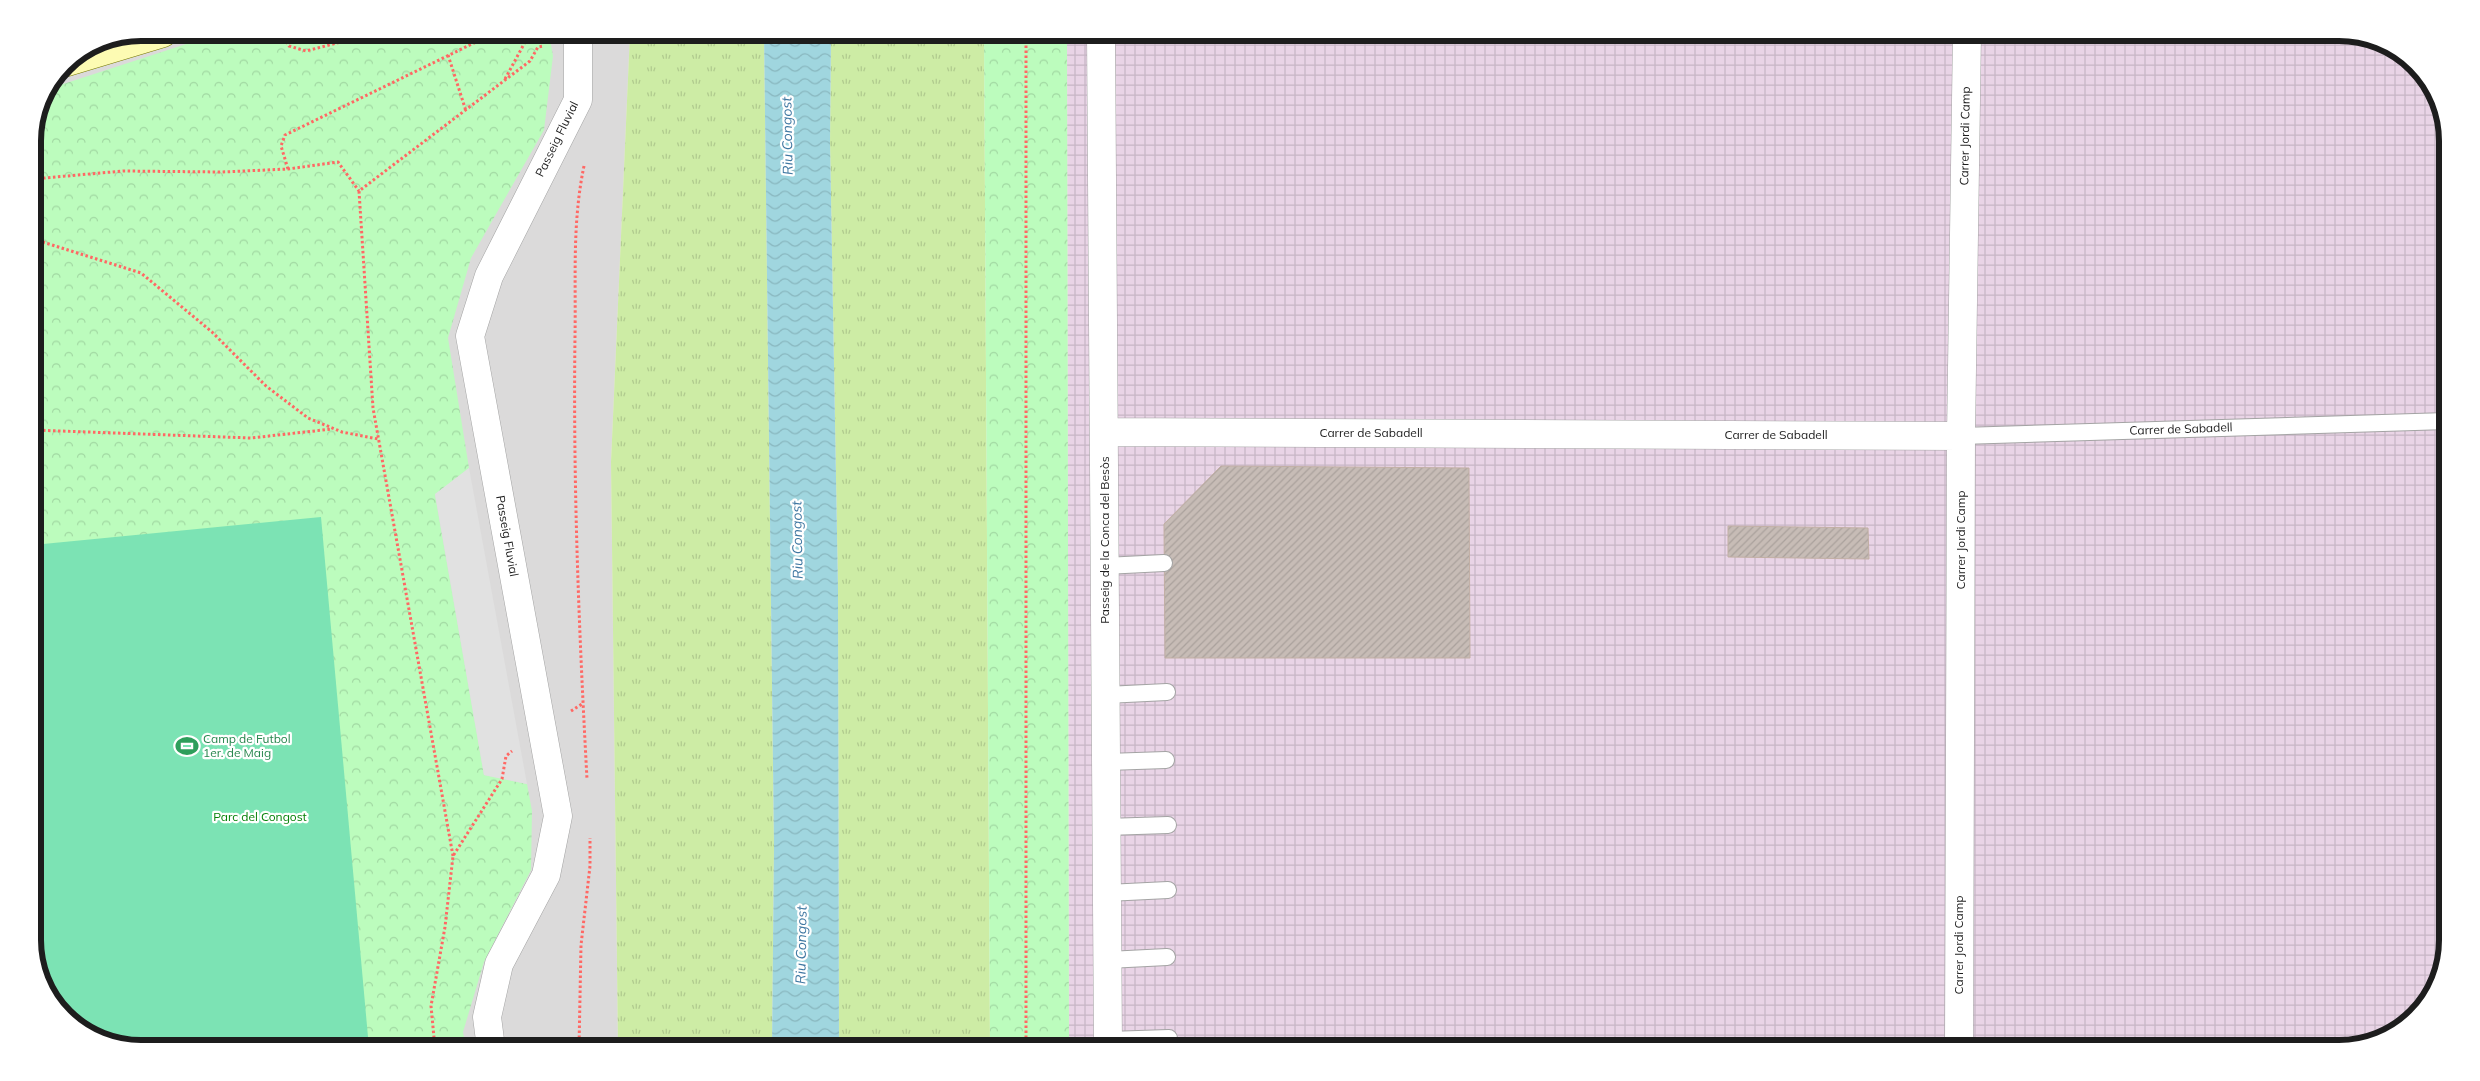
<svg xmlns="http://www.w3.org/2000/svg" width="2480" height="1081" viewBox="0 0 2480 1081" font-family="Mulish,sans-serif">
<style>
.residential{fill:#dbdada}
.industrial{fill:url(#industrial-grid)}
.grass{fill:url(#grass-tufts)}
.park{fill:url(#park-crowns)}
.pitch{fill:#7ce3b4}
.parking{fill:#e1e1e1}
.water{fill:url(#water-waves)}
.building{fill:url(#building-hatch);stroke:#c2afa4}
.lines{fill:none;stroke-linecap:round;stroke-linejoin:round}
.lane-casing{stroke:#a4a4a4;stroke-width:18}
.street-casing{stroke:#a4a4a4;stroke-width:29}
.secondary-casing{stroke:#747900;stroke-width:29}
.path{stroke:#ff6864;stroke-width:3;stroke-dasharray:2.5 2.5;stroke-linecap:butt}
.lane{stroke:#fff;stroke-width:16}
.street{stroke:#fff;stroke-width:28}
.secondary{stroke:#fdfbb3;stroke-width:28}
.labels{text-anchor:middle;stroke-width:4.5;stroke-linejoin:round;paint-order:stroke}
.street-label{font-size:12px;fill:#1d1d1d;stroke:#fff}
.leisure-label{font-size:12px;fill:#27864d;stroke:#fff;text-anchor:start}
.park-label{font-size:12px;fill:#058107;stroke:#fff}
.water-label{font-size:14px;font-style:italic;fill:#4078a2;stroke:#fff}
.rim{fill:none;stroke:#1d1d1d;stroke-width:6}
</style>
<defs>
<pattern id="industrial-grid" width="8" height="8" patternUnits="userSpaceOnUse" patternTransform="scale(1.25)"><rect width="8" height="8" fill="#e9d4e6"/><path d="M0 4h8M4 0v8" fill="none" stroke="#c7b6c5"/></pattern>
<pattern id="grass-tufts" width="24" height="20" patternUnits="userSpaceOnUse" patternTransform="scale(1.25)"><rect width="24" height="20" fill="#cdeca5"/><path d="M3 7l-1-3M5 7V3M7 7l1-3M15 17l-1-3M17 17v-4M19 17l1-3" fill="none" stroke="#b0ca8e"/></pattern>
<pattern id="park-crowns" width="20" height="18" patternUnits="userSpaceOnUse" patternTransform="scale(1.25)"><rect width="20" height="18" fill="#bcfcbd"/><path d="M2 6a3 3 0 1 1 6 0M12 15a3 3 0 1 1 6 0" fill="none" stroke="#a1d8a2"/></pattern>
<pattern id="water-waves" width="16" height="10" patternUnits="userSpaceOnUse" patternTransform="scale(1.25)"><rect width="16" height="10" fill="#a0d6df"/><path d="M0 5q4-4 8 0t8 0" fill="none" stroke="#89b7bf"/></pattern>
<pattern id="building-hatch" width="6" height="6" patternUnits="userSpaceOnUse" patternTransform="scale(1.25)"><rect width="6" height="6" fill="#c7bcb6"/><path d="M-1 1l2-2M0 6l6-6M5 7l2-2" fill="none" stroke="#aaa19c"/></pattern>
</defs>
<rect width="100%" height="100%" fill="#efeae2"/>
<path class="residential" d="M141,33H630L611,462L618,1048H141L100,1040L55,1006L33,947V134L41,99L65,64Z"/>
<path class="industrial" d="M1067,33H2339L2380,41L2425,75L2447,134V940L2439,981L2399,1030L2339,1048H1069Z"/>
<path class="grass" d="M630,33H764L774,846L772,1048H618L611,462Z
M831,33H984L990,1048H839L838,589L830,142Z"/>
<path class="park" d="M220,33H549L553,56L544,130L471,258L448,338L469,468L435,495L484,775L527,784L532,811L531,870L484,962L463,1032L466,1048H141L100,1040L55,1006L33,947V134L41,99L48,89Z
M984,33H1067L1069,1048H990Z"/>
<path class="pitch" d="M321,517L369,1048H141L100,1040L55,1006L33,947V545Z"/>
<path class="parking" d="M469,468L527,784L484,775L435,494Z"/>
<path class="water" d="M764,33H831L830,142L838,589L839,1048H772L774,846Z"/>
<path class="building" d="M1221,466L1469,468L1470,658H1165L1164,524Z
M1728,526L1868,528L1869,559L1728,557Z"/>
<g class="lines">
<defs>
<path id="lane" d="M1961,436L2447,421
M1105,566L1164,563
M1106,695L1167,692
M1107,762L1166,760
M1106,827L1168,825
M1107,893L1168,890
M1108,960L1167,957
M1108,1040L1169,1038"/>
<path id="street" d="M1101,33L1108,1048
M1105,432L1961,436
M491,1048L487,1017L499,964L546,875L558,816L470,336L489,276L578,100V33
M1959,1048L1961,436L1967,33"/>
<path id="secondary" d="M67,62L163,33"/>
</defs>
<use href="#lane" class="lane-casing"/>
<use href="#street" class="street-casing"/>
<use href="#secondary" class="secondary-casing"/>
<path class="path" d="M281,33L289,46L306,51L376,33
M448,55L466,111
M505,79L530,33
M584,166C572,223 576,279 575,336C573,484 579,632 587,779
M288,169L281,146L285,135L478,41L481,33
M33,179L123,171L222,172L288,169L338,162L359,191
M33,239L141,273L212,332L266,386L308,418L342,432L378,439
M33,430L251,438L332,429
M571,711L582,704
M453,856L373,408L359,191L530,61L538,47L544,46
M435,1048L431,1006L445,927L453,856L502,779L506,756L512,751
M579,1048L581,945L590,866V838
M1026,1048V33"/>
<use href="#lane" class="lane"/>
<use href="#street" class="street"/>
<use href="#secondary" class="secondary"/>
</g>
<defs>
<symbol id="stadium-bare" viewBox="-9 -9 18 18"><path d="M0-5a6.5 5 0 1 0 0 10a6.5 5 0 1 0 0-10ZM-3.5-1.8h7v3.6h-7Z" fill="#2e9e5b" stroke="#fff" stroke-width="2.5" paint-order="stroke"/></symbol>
</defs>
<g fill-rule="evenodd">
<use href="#stadium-bare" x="171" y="730" width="32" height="32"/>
</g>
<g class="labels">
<g class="street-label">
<text transform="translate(1965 136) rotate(-89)" y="4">Carrer Jordi Camp</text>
<text transform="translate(557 139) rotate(-64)" y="4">Passeig Fluvial</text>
<text transform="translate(2181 429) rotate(-2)" y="4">Carrer de Sabadell</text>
<text x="1371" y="437">Carrer de Sabadell</text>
<text x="1776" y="439">Carrer de Sabadell</text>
<text transform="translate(507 536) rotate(80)" y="4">Passeig Fluvial</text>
<text transform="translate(1105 540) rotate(-90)" y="4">Passeig de la Conca del Besòs</text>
<text transform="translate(1961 540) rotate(-90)" y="4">Carrer Jordi Camp</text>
<text transform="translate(1959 945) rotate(-90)" y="4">Carrer Jordi Camp</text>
</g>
<g class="leisure-label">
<text x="203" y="743">Camp de Futbol<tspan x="203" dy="14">1er. de Maig</tspan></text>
</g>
<g class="park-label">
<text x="260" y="821">Parc del Congost</text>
</g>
<g class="water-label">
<text transform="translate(787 136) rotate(-91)" y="5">Riu Congost</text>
<text transform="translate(797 540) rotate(-91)" y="5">Riu Congost</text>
<text transform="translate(801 945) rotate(-89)" y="5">Riu Congost</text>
</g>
</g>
<path d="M0 0H2480V1081H0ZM141 41H2339A100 100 0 0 1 2439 141V940A100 100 0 0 1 2339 1040H141A100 100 0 0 1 41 940V141A100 100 0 0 1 141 41Z" fill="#fff" fill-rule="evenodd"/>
<path class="rim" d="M141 41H2339A100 100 0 0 1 2439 141V940A100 100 0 0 1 2339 1040H141A100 100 0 0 1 41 940V141A100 100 0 0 1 141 41Z"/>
</svg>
